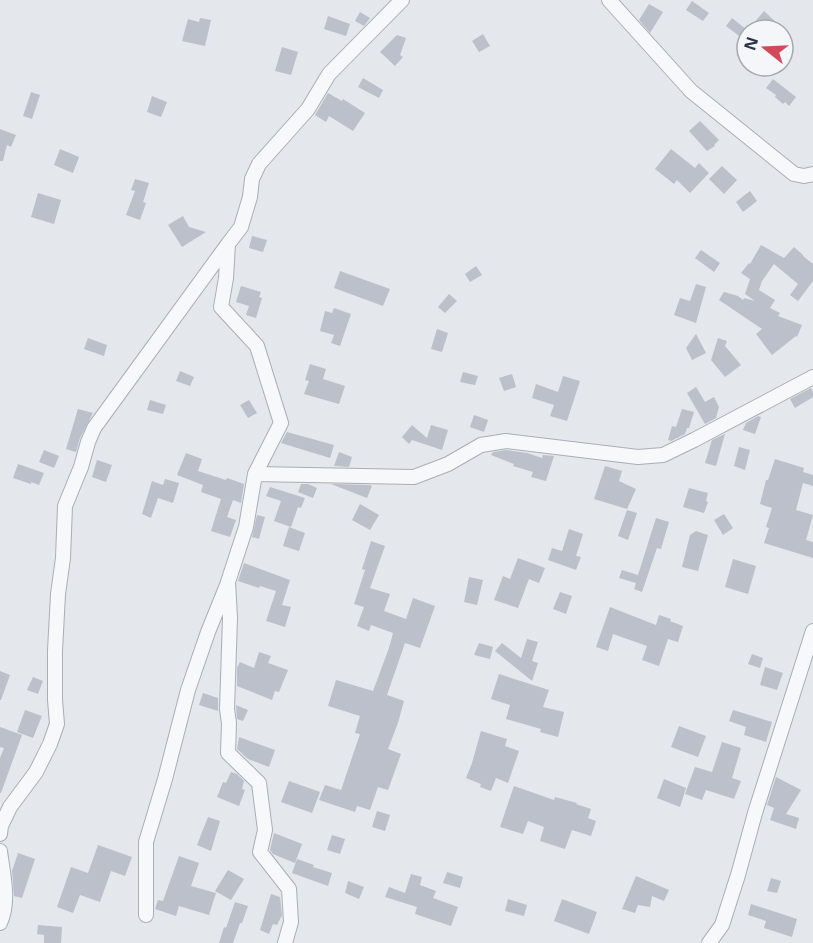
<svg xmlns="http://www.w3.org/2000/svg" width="813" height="943" viewBox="0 0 813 943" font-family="'Noto Sans',sans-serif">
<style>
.building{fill:#bbc0ca}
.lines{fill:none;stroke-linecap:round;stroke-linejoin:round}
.minor-casing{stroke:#a9aeb7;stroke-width:16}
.minor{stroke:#f7f8fa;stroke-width:14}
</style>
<rect width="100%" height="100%" fill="#e4e7ec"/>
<path class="building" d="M692,1L709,13L703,21L686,10Z
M649,4L663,12L650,33L639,20Z
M764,11L779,25L775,30H748Z
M360,12L370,18L364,26L355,21Z
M328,16L350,24L346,36L324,29Z
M200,18L211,20L205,46L182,41L188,19L199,22Z
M732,18L747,30V42L726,26Z
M483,34L490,46L479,52L472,41Z
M397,35L406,38L400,55L403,57L395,66L380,52Z
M282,47L298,52L291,75L275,71Z
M363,78L383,90L379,98L358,87Z
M773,79L796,97L789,106L785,102L783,104L775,97L776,95L766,88Z
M31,92L40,95L32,119L23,116Z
M328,93L342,101L343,99L365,113L353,131L329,116L326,122L315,115Z
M152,96L167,102L161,117L147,112Z
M700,121L719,140L714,145L715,146L707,151L689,131Z
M0,129L16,135L11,147L7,145L3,161H0Z
M60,149L79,157L73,173L54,165Z
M671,149L695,168L699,163L709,173L690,193L677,180L674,184L655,169Z
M722,166L737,180L724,194L709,179Z
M135,179L149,183L143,202L146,203L140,220L126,215L135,191L131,190Z
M750,191L757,201L743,212L736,202Z
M38,193L61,200L54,224L31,217Z
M183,216L189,227L206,232L182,247L168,225Z
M252,236L267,240L263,252L249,248Z
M761,245L784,258L794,247L803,255V256L813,264V281L798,301L790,295L798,284L774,264L762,281L759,290L775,300L770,308L780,313L778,316L802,325L797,337L796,336L772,355L756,334L762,329L719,300L724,292L738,296L743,300L744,298L755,301L745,294L750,279L741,273L749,263L750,264Z
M701,250L720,263L714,272L695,258Z
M476,266L482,275L470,282L465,274Z
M340,271L390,289L383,306L334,288Z
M696,284L706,287L696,323L674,315L680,298L690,301Z
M241,286L261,292L259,297L262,298L256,318L246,315L249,306L236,302Z
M449,294L457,301L445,313L438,307Z
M334,308L351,314L340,346L331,343L334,335L320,331L325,311L332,313Z
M437,329L448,333L442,352L431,349Z
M696,334L706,353L692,360L686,348Z
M88,338L107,345L104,356L84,349Z
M718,338L727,341L725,346L741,365L725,377L711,360Z
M310,364L326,369L323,379L345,386L339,404L304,394L309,381L305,380Z
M180,371L194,377L190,386L176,381Z
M463,372L478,376L475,385L460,382Z
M512,374L516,387L504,391L499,378Z
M563,376L580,381L567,421L550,416L554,405L532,398L536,384L558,392Z
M696,387L705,402L714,397L719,407L716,418L705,424L687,393Z
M811,388L813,393V397L795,408L790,399Z
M150,400L166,405L163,414L147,410Z
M249,400L257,413L248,418L240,405Z
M78,409L93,413L80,438L76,452L66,449Z
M682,409L694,412L689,428H687L685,434L671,441L668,440L672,426L676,427Z
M474,415L488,420L484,432L470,427Z
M758,416L761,417L755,434L743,430L746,423Z
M412,425L427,438L431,425L448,430L442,450L412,440L409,444L402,437Z
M287,432L334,445L330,458L281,443Z
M725,434L716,466L705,463L712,440Z
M739,447L750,450L745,470L734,466Z
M44,450L59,456L54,468L39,462Z
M506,450L527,453L542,458L543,455L554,456L546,481L531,477L533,472L513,466L514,464L491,455L493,452Z
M339,452L352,457L349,467L334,466Z
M186,453L202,459L198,471L226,480L227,478L244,484L241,503L233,500L227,517L236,520L230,537L211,531L221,499L201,492L203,485L177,475Z
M775,459L804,468L803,472L813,475V486L803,483L796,510L813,515L806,540L813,542V558L764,543L769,528L766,527L772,508L760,504L766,480H768Z
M97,460L112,465L106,482L92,477Z
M18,464L44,473L39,485L31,482V484L13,478Z
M605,466L622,471L619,481L636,489L627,509L594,499Z
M165,479L179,483L173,503L158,498L151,518L142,514L152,481L163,485Z
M301,484H308L317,488L313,498L298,492Z
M331,484L370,485L372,486L367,498Z
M270,487L305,498L301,508L298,507L291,527L274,521L281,501L266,496Z
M689,488L708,493L706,501L708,502L704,513L683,507Z
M360,504L379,515L370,530L352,520Z
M627,510L637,513L628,540L618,536Z
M724,514L733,528L723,535L714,520Z
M257,515L265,517L259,539L252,537Z
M656,518L669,522L661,549L657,548L642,592L634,589L636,583L619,578L622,570L638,575Z
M289,527L305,533L299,551L283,546Z
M569,529L583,534L576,556L581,557L576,570L548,560L552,548L562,551Z
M696,531L708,535L698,571L682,567L690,535Z
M371,541L385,546L370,588L390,594L384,611L406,619L413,598L435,606L420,648L405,643L387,695L404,701L398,723L388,749L401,754L388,790L378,787L370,810L357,806L355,812L319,800L325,785L341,790L360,734L355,733L360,716L328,706L336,680L373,691L389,648L393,633L371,625L369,631L357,626L364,607L354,604L365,570L362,569Z
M518,558L545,568L539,583L529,579L518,608L494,600L503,576L510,579Z
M733,559L756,566L748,594L725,587Z
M244,563L290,580L282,605L291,607L285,627L266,621L276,591L260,586L259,588L238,581Z
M469,577L483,580L477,605L464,602Z
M560,592L572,596L566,614L553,609Z
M610,607L656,625L659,615L671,619L670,621L683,626L678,642L668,639L659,666L642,660L647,646L613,634L608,651L596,647Z
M527,639L538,642L532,661L538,663L532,681L495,651L502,643L521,658Z
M479,643L493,647L490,659L474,655Z
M259,652L271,656L268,663L288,670L279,692L275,691L272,700L237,686V668L240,662L254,668Z
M752,654L763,658L760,668L748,664Z
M765,667L783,673L777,690L760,685Z
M0,671L10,675L1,700H0Z
M499,674L549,690L543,707L564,712L558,737L540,732L541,729L506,719L510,705L491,699Z
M33,677L43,681L38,694L27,690Z
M203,693L218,698V711L199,705Z
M236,705L248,710L243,721L237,719Z
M25,710L42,716L33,738L17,732Z
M733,710L772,722L766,742L744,735L746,727L729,721Z
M679,726L706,736L698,757L671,747Z
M0,727L22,735L1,793H0V758L4,748L0,747Z
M481,731L507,739L505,746L519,751L508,783L496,778L491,791L480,787L481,784L466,778L472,763Z
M239,737L275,750L269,767L248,759L237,749Z
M722,742L741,748L732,778L741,781L734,799L706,790L702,800L685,794L695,767L712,772Z
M231,772L237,774L244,781L242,789L245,790L239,806L217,797L223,782L226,783Z
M776,777L801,790L786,814L799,818L796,829L770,820L774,808L767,805Z
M664,779L686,788L680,807L657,798Z
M289,781L320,792L312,813L281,802Z
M514,786L554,800L555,797L577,803L576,804L591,809L588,818L596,821L591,836L572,830L565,849L540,841L544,827L528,821L523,834L500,827Z
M377,811L390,815L385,831L372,827Z
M208,817L220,821L211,851L197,845Z
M274,833L302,844L295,863L273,854L270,850Z
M332,835L345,839L340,854L327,850Z
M98,845L132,857L125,876L111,871L100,902L80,895L73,913L57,907L71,867L88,873Z
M18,853L35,859L22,898L14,896L12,871Z
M179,856L199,863L191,886L216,893L209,915L179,906L176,916L155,909L158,900L163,901Z
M297,859L314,865L313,867L332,873L328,886L292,873Z
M228,870L244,879L231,900L215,891Z
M447,872L463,877L460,888L443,883Z
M411,874L422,877L420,885L436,891L433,898L458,907L451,926L415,914L417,907L385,897L389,887L405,893Z
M636,876L669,890L664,901L652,896L650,907L638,905L635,913L622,909Z
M771,878L781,881L777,893L767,891Z
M348,881L364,887L359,899L345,893Z
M271,894L280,897L282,915L277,925L273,924L269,934L260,930Z
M508,899L527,905L524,916L505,911Z
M562,899L597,912L589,934L554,921Z
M235,902L248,906L242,923H240L233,943H219L224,927L226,928Z
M751,904L797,919L792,937L764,928L766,921L748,915Z
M38,925L62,927L61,943H44V935L37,934Z"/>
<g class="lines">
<defs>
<path id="minor" d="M609,0L691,91L794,174L804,176L813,174
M255,474L414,477L448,464L481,445L506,441L638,457L663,455L694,440L813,377
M0,834L1,826L10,807L36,772L50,744L57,724L55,700V651L58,594L63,558L65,506L81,467L88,442L94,428L228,244
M0,851C3,875 10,901 0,923
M146,915V842L165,779L188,690L208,632L227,585
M285,943L291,922L289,889L260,852L265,830L259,783L228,753L229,723L227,709L230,618L228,582L246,527L255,474L281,423L257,346L221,307L226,278L228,244L241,227L250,197L252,179L259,164L308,109L329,74L402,0
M709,943L722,925L738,875L755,813L813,631"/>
</defs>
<use href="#minor" class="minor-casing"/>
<use href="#minor" class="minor"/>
</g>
<g transform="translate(765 48) rotate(288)"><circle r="28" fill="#f4f6f9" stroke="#a4a8b1" stroke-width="1.5"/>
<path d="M0-4.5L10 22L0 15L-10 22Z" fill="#d1495b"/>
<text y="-9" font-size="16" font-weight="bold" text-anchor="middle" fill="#2b3445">N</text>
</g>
</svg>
